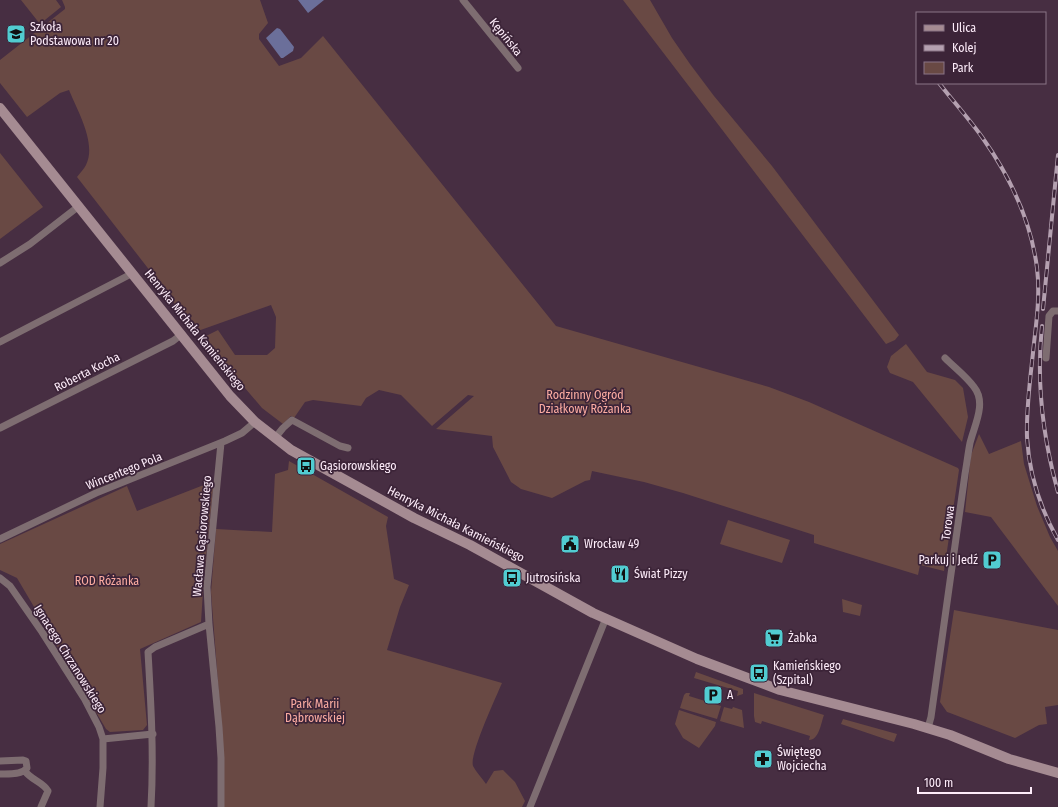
<svg xmlns="http://www.w3.org/2000/svg" width="1058" height="807" viewBox="0 0 1058 807" font-family="'Fira Sans Condensed',sans-serif">
<style>
.green{fill:#694944}
.water{fill:#6b6f9a}
.lines{fill:none;stroke-linecap:round;stroke-linejoin:round}
.street{stroke:#7e6d71;stroke-width:7}
.secondary{stroke:#a58b92;stroke-width:10}
.rail-casing{stroke:#b4a0b0;stroke-width:4}
.rail{stroke:#3c2438;stroke-width:2.5;stroke-dasharray:8;stroke-linecap:butt}
.labels{text-anchor:middle;stroke-width:3.5;stroke-linejoin:round;paint-order:stroke}
.poi-label{font-size:12px;fill:#feedfa;stroke:#3c2438;text-anchor:start}
.street-label{font-size:12px;fill:#feedfa;stroke:#3c2438}
.park-label{font-size:12px;fill:#fdada2;stroke:#3c2438}
</style>
<rect width="100%" height="100%" fill="#472e42"/>
<path class="green" d="M21,0H56L61,7L40,24Z
M62,0H260L268,23L259,34V39L279,66L301,58L323,36L556,326L769,387L809,402L958,468L959,470L944,571L920,565L918,575L814,543V535L683,493L644,482L592,471L590,480L585,481L552,498L521,489L511,482L493,447L492,436L436,429L474,396L468,395L432,426L401,395L379,390L366,398L361,406L313,400L305,402L294,418L291,416L283,424L262,408L222,361L204,337L218,330L235,355H267L275,348L276,317L271,305L195,332L154,276L77,177C80,173 84,169 86,165C97,143 77,110 69,90L60,93L27,117L0,83V60L65,9V7Z
M623,0H650L672,38L690,64L714,96L772,166L899,335L895,340L886,344Z
M0,153L43,207L0,239Z
M906,344L927,372L955,380L963,388L968,417L962,442L913,382L890,373L887,367L891,356Z
M979,434L989,454L1021,441L1024,464L1037,506L1050,537L1058,551V606L991,517L965,512L971,455Z
M289,461L388,517L386,526L394,579L409,585L400,607L387,650L502,683C496,697 469,755 473,766C476,772 482,778 486,784L494,771L503,770L515,782L525,801L522,807H224V760L211,592L216,529L272,532L275,474L288,470Z
M214,481L204,576L201,622L140,649L147,725L143,730L110,732L106,729L17,578L0,570V544L127,486L137,511Z
M728,520L790,540L782,563L720,544Z
M842,599L862,605L860,616L843,612Z
M954,610L1058,630V705L1045,707L1047,724L1039,725L1015,738L950,713L947,712L940,702Z
M696,672L743,689V694L737,696L738,691L694,678Z
M686,693H690L689,696L721,706L717,719L680,708L684,695Z
M754,693L824,715C821,723 819,740 809,740L810,736L762,721L761,724L755,722L754,716Z
M724,707L732,709L733,707L742,710L744,728L720,721Z
M679,710L716,722L715,726L699,748L683,738L675,724Z
M843,719L897,734L894,742L841,724Z"/>
<path class="water" d="M298,0H324L308,13Z
M277,28L280,29L294,47L293,51L283,58H281L266,38Z"/>
<g class="lines">
<path class="street" d="M463,0L518,68
M0,263L30,244L79,206
M0,342L133,273
M1046,358L1049,316L1053,311H1058
M0,428L173,341L182,334
M275,438L283,428L292,420L340,446L348,448
M221,443L207,587L209,624L219,727L221,758V807
M0,539L96,493L225,441L242,433L255,422
M0,578L10,586L42,632L84,698L99,727L103,739V768L100,807
M928,728L931,717L965,474C967,463 968,453 970,443C974,426 987,403 974,387C966,376 955,368 945,358
M103,739L153,734
M0,761L23,760L26,761L27,768C22,775 9,774 0,774
M25,771C31,780 43,782 48,791L41,807
M151,807C154,755 151,704 148,652L155,647L209,624
M530,807L606,618"/>
<path class="secondary" d="M0,108L230,396L255,422L291,450L414,518L470,545L593,613L697,659L780,690L914,724L950,735L1009,759L1058,773"/>
<defs>
<path id="rail" d="M939,83C953,101 969,119 982,137C1009,175 1031,221 1037,268C1040,293 1037,318 1034,343C1031,374 1026,406 1027,437C1029,474 1040,508 1058,540
M1043,309L1058,155
M1042,326C1036,382 1043,438 1058,492"/>
</defs>
<use href="#rail" class="rail-casing"/>
<use href="#rail" class="rail"/>
</g>
<defs>
<symbol id="school-square" viewBox="-11 -11 22 22"><rect x="-9" y="-9" width="18" height="18" rx="4" fill="#51ccd1" stroke="#3c2438"/><path d="M0-5L7-2L0 1L-7-2ZM-4 1L0 2.5L4 1V4Q0 6-4 4Z" fill="#111"/></symbol>
<symbol id="bus-square" viewBox="-11 -11 22 22"><rect x="-9" y="-9" width="18" height="18" rx="4" fill="#51ccd1" stroke="#3c2438"/><path d="M-5-6H5V4H4V6H2V4H-2V6H-4V4H-5ZM-3.5-4V0h7V-4ZM-3.5 1.2v1.5H-2V1.2ZM2 1.2v1.5H3.5V1.2Z" fill="#111"/></symbol>
<symbol id="civic-square" viewBox="-11 -11 22 22"><rect x="-9" y="-9" width="18" height="18" rx="4" fill="#51ccd1" stroke="#3c2438"/><path d="M-.6-6.5H3V-4.5H.6V-3L4-1V1h2V6H-6V1h2V-1L-.6-3ZM-1.2 2.5V6h2.4V2.5Z" fill="#111"/></symbol>
<symbol id="parking-square" viewBox="-11 -11 22 22"><rect x="-9" y="-9" width="18" height="18" rx="4" fill="#51ccd1" stroke="#3c2438"/><path d="M-3.5-5.5H1a3.5 3.5 0 0 1 0 7H-1V5.5H-3.5ZM-1-3.4V-.6H.8a1.4 1.4 0 0 0 0-2.8Z" fill="#111"/></symbol>
<symbol id="restaurant-square" viewBox="-11 -11 22 22"><rect x="-9" y="-9" width="18" height="18" rx="4" fill="#51ccd1" stroke="#3c2438"/><path d="M-5-6h1v4h1v-4h1v4h1v-4h1v5L-1.5 .5V6h-2V.5L-5-1ZM5-6V6H3V1.5H1.5Q1.5-4 5-6Z" fill="#111"/></symbol>
<symbol id="supermarket-square" viewBox="-11 -11 22 22"><rect x="-9" y="-9" width="18" height="18" rx="4" fill="#51ccd1" stroke="#3c2438"/><path d="M-6-5.5h2.5l.6 2H6L4.5 2H-2.5L-4.4-4H-6ZM-1.5 3.2a1.3 1.3 0 1 0 .1 0ZM3 3.2a1.3 1.3 0 1 0 .1 0Z" fill="#111"/></symbol>
<symbol id="pharmacy-square" viewBox="-11 -11 22 22"><rect x="-9" y="-9" width="18" height="18" rx="4" fill="#51ccd1" stroke="#3c2438"/><path d="M-2-6h4v4h4v4h-4v4h-4v-4h-4v-4h4Z" fill="#111"/></symbol>
</defs>
<g fill-rule="evenodd">
<use href="#school-square" x="5" y="23" width="22" height="22"/>
<use href="#bus-square" x="295" y="455" width="22" height="22"/>
<use href="#civic-square" x="559" y="533" width="22" height="22"/>
<use href="#parking-square" x="981" y="549" width="22" height="22"/>
<use href="#restaurant-square" x="609" y="563" width="22" height="22"/>
<use href="#bus-square" x="501" y="567" width="22" height="22"/>
<use href="#supermarket-square" x="763" y="627" width="22" height="22"/>
<use href="#bus-square" x="748" y="662" width="22" height="22"/>
<use href="#parking-square" x="702" y="684" width="22" height="22"/>
<use href="#pharmacy-square" x="752" y="748" width="22" height="22"/>
</g>
<g class="labels">
<g class="poi-label">
<text x="30" y="31">Szkoła<tspan x="30" dy="14">Podstawowa nr 20</tspan></text>
<text x="320" y="470">Gąsiorowskiego</text>
<text x="584" y="548">Wrocław 49</text>
<text x="978" y="564" text-anchor="end">Parkuj i Jedź</text>
<text x="634" y="578">Świat Pizzy</text>
<text x="526" y="582">Jutrosińska</text>
<text x="788" y="642">Żabka</text>
<text x="773" y="670">Kamieńskiego<tspan x="773" dy="14">(Szpital)</tspan></text>
<text x="727" y="699">A</text>
<text x="777" y="756">Świętego<tspan x="777" dy="14">Wojciecha</tspan></text>
</g>
<g class="street-label">
<text transform="translate(506 37) rotate(51)" y="4">Kępińska</text>
<text transform="translate(195 330) rotate(51)" y="4">Henryka Michała Kamieńskiego</text>
<text transform="translate(87 372) rotate(-27)" y="4">Roberta Kocha</text>
<text transform="translate(124 471) rotate(-22)" y="4">Wincentego Pola</text>
<text transform="translate(948 523) rotate(-82)" y="4">Torowa</text>
<text transform="translate(456 524) rotate(27)" y="4">Henryka Michała Kamieńskiego</text>
<text transform="translate(202 536) rotate(-85)" y="4">Wacława Gąsiorowskiego</text>
<text transform="translate(70 659) rotate(58)" y="4">Ignacego Chrzanowskiego</text>
</g>
<g class="park-label">
<text x="585" y="399">Rodzinny Ogród<tspan x="585" dy="14">Działkowy Różanka</tspan></text>
<text x="107" y="585">ROD Różanka</text>
<text x="315" y="708">Park Marii<tspan x="315" dy="14">Dąbrowskiej</tspan></text>
</g>
</g>
<rect x="916" y="12" width="130" height="72" fill="#3c2438" stroke="#8a7486"/>
<rect x="924" y="25" width="20" height="6" fill="#a58b92" stroke="#8a7486"/>
<text x="952" y="32" font-size="12" fill="#feedfa">Ulica</text>
<rect x="924" y="45" width="20" height="6" fill="#b4a0b0" stroke="#8a7486"/>
<text x="952" y="52" font-size="12" fill="#feedfa">Kolej</text>
<rect x="924" y="62" width="20" height="12" fill="#694944" stroke="#8a7486"/>
<text x="952" y="72" font-size="12" fill="#feedfa">Park</text>
<path d="M918 787v6h113v-6" fill="none" stroke="#feedfa" stroke-width="2"/>
<text x="924" y="787" font-size="12" fill="#feedfa" stroke="#3c2438" stroke-width="3" paint-order="stroke">100 m</text>
</svg>
